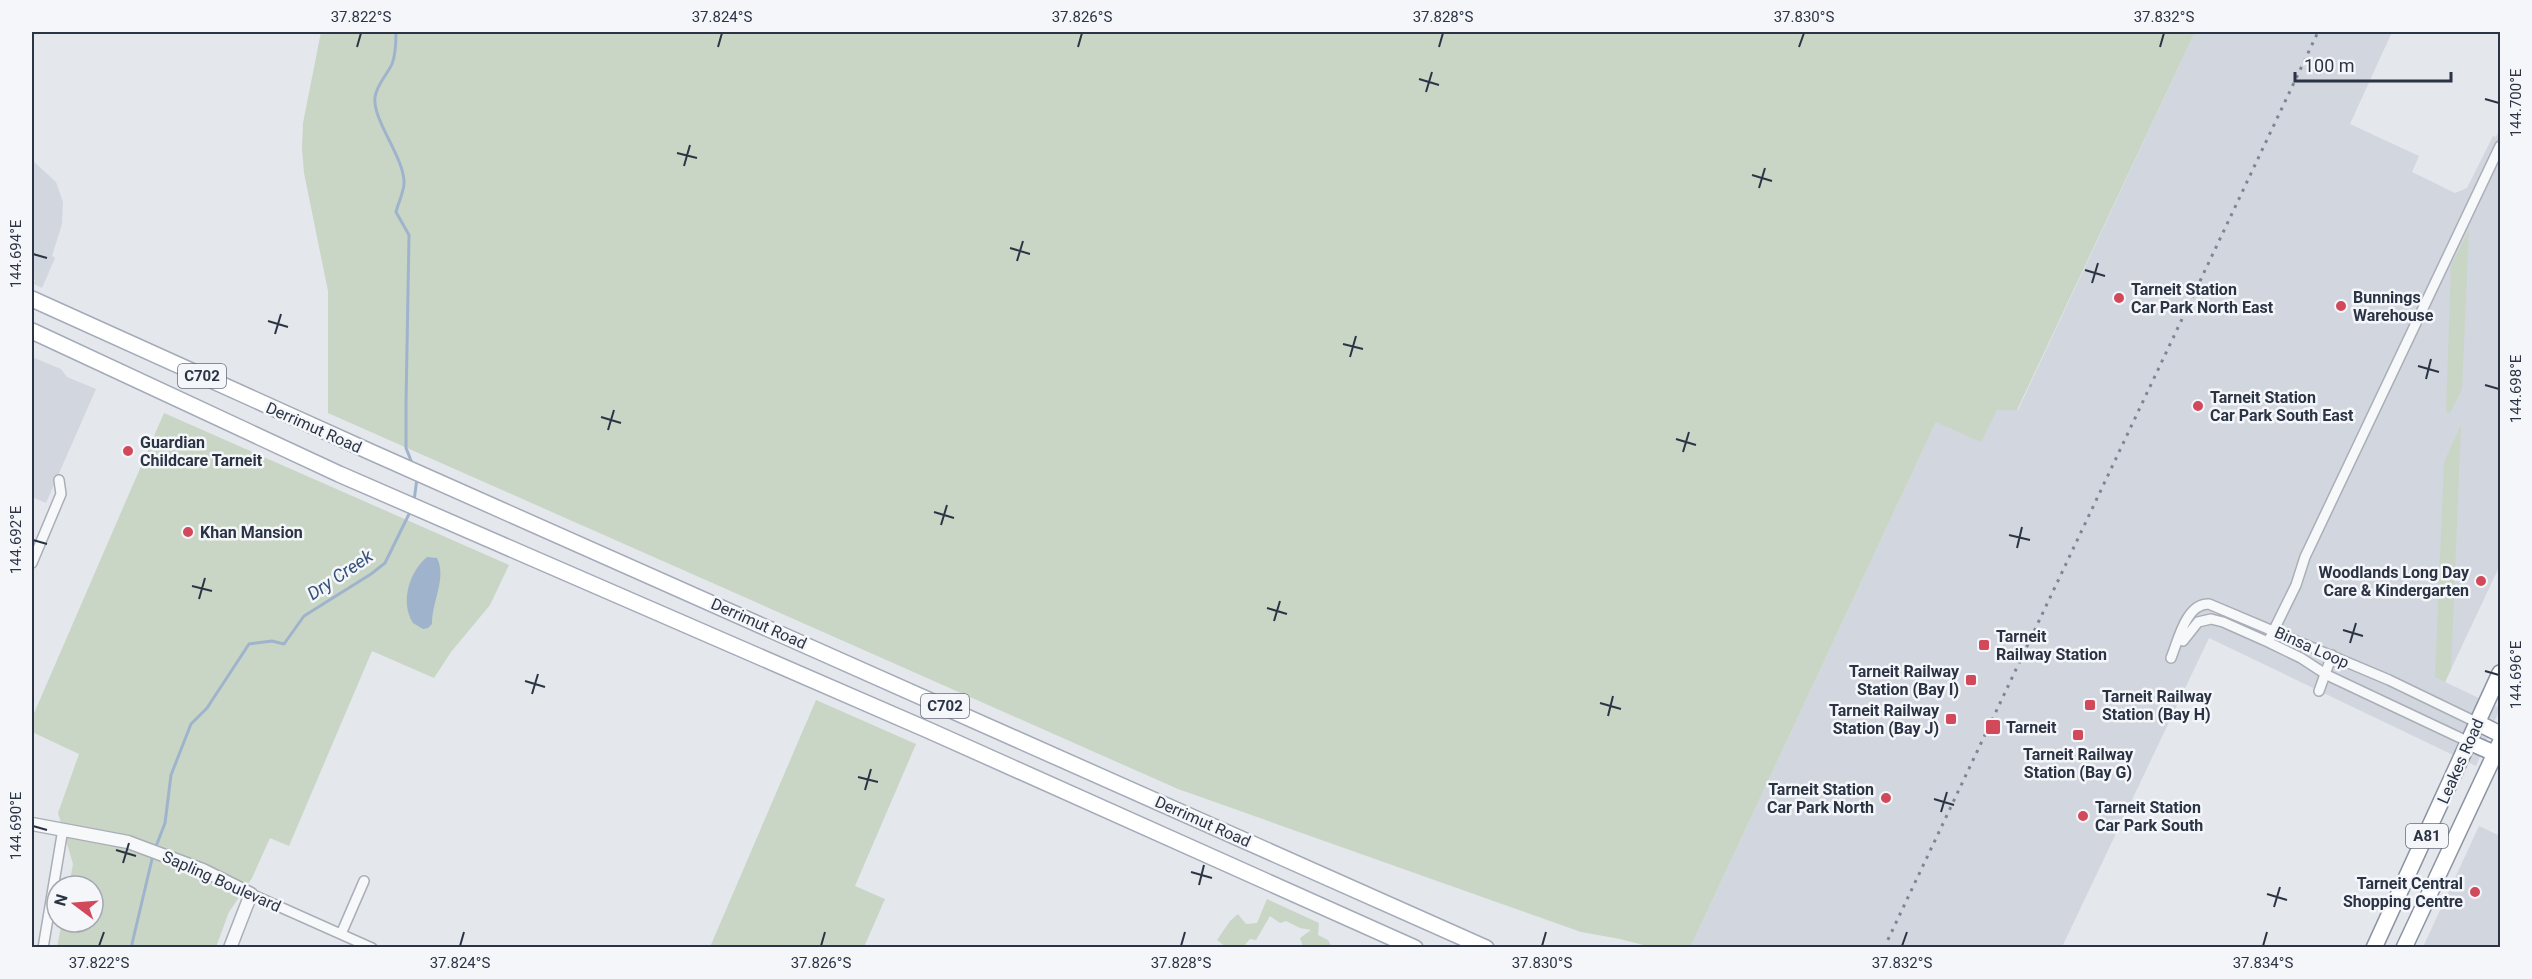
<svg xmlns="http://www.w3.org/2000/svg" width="2532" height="979" viewBox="0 0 2532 979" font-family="Roboto,sans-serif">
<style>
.built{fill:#d2d6de}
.green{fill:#c9d6c5}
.water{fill:#9fb4cc}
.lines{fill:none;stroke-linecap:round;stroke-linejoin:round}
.stream{stroke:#9fb4cc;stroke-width:3}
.minor-casing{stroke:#a9aeb7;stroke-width:12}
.tertiary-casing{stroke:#a9aeb7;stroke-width:15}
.primary-casing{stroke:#a3abb8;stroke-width:18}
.trunk-casing{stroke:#8b94a3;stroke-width:18}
.minor{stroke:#f7f8fa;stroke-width:9}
.tertiary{stroke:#f7f8fa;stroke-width:12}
.primary{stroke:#fff;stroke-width:15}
.trunk{stroke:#fff;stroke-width:15}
.rail{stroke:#7d8696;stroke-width:3;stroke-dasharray:3 6;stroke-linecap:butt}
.ticks{fill:none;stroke:#2b3445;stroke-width:2}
.poi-dot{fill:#d1495b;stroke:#f4f6f9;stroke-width:2}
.labels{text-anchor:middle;stroke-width:5;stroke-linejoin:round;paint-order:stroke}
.shield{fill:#f4f6f9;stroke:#676e7b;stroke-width:1.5}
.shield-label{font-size:15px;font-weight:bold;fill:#2b3445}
.poi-label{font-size:16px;font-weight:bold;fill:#2b3445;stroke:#f4f6f9;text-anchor:start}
.street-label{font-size:16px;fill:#2b3445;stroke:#f4f6f9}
.water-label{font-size:18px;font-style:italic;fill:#34527a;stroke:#f4f6f9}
.neatline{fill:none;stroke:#2b3445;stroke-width:2}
.ticks-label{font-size:15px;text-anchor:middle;fill:#2b3445}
</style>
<rect width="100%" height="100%" fill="#e4e7ec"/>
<path class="built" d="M2195,32H2392L2350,124L2419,156L2412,172L2455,193L2467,188L2493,136L2496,137L2500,129V565L2445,682L2500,708L2476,766L2209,638L2062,947L1690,948L1936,422L1997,410H2018Z
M32,160L56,182L63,202L62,224L52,256L55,258L42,288L34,284L35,280L32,278Z
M32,357L61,369L67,377L96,389L46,503L32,497Z
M2479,826L2500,836V947H2423Z"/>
<path class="green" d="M321,32H2195L2017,410H1997L1981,442L1936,422L1690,948L1651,947L1620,939L1581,932L1178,789L328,413V291L304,173L302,148L303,123Z
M2469,230L2462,389L2450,413L2446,411L2451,266Z
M164,413L509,565L490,605L451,652L434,678L372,651L289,846L270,838L252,878L229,912L216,947H57L62,922H93V886H69L73,864L58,813L79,754L32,732V718Z
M2461,425L2451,669L2445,682L2435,677L2444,462Z
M816,700L916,744L855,886L885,899L864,947H710Z
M1267,899L1319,923L1318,935L1328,940L1332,947H1303L1300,938L1311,930L1300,928L1286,921L1280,923L1270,916L1256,940L1250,939L1243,947H1226L1217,940L1230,921L1238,914L1246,924L1257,923Z"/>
<path class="water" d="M427,557L437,558C447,578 432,601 432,624L428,628L423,629L413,623C400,602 409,572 427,557Z"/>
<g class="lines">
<path class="stream" d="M396,32C396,42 396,54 392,64C387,75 377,84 375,97C372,119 403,156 404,181C405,190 398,203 396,212L409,235L406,404V448L412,463
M414,501L417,478
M155,849L165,823L171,775L191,724L207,708L249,644L272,641L284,644L304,616L371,574L385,563L411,510
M131,948L153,855"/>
<defs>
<path id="minor" d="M32,563L61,494L59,480
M2183,641L2198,622L2211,619L2223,622L2268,642L2301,658L2327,675L2469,742
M2268,642L2296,585L2305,557L2500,146
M2171,658C2178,641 2186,603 2209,604L2389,680L2478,723
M2319,691L2332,655
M251,894L372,948
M341,934L364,881
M43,948L63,829"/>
<path id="tertiary" d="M32,824L128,842L203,870L251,894L230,948"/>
<path id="primary" d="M32,299L373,453L1486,948
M32,331L339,474L928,730L1415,948"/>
<path id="trunk" d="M2478,723L2500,734
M2469,742L2496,754
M2374,948L2500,673
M2404,948L2500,743"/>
</defs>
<use href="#minor" class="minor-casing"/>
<use href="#tertiary" class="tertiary-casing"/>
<use href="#primary" class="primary-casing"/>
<use href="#trunk" class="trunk-casing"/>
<use href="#minor" class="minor"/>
<use href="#tertiary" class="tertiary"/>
<use href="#primary" class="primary"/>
<use href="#trunk" class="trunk"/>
<path class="rail" d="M1884,948L2318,32"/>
</g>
<path class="ticks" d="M357,47L361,33M718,47L722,33M1078,47L1082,33M1439,47L1443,33M1799,47L1804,33M2160,47L2164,33M1419,79L1439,85M1426,92L1432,72M2485,99L2499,103M677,153L697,158M684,166L690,145M1752,175L1772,181M1759,188L1765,168M1010,248L1030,254M33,254L47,258M1017,261L1023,241M2085,270L2105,276M2092,283L2098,263M268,321L288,327M275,334L281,314M1343,344L1363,349M1350,357L1356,336M2418,366L2439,372M2426,379L2431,359M2485,385L2499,389M601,417L621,423M608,430L614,410M1676,439L1696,445M1683,452L1689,432M934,512L954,518M941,525L947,505M2009,535L2030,540M33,540L47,544M2017,548L2022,527M192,586L212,591M199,599L205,578M1267,608L1287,614M1274,621L1280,601M2343,630L2363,636M2350,643L2356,623M2485,671L2499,675M525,681L545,687M532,694L538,674M1600,703L1621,709M1608,716L1613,696M858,777L878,782M865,790L871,769M1934,799L1954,805M1941,812L1947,792M33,826L47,830M116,850L136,856M123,863L129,843M1191,872L1212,878M1199,885L1204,865M2267,894L2287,900M2274,907L2280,887M99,946L104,932M460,946L464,932M821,946L825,932M1181,946L1185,932M1542,946L1546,932M1902,946L1907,932M2263,946L2267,932"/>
<g class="poi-dot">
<circle cx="2119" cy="298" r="6"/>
<circle cx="2341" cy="306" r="6"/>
<circle cx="2198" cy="406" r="6"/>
<circle cx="128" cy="451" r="6"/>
<circle cx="188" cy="532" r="6"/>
<circle cx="2481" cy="581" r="6"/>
<rect x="1978" y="639" width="12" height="12" rx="3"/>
<rect x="1965" y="674" width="12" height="12" rx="3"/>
<rect x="2084" y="699" width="12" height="12" rx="3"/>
<rect x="1945" y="713" width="12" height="12" rx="3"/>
<rect x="1985" y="719" width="16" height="16" rx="3"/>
<rect x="2072" y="729" width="12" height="12" rx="3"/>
<circle cx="1886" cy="798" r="6"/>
<circle cx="2083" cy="816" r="6"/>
<circle cx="2475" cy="892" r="6"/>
</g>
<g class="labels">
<g class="shield">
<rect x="178" y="364" width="48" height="24" rx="4.5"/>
<rect x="921" y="694" width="48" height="24" rx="4.5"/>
<rect x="2406" y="824" width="42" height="24" rx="4.5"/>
</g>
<g class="shield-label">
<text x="202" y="381">C702</text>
<text x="945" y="711">C702</text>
<text x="2427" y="841">A81</text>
</g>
<g class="poi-label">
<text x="2131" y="295">Tarneit Station<tspan x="2131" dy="18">Car Park North East</tspan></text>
<text x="2353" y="303">Bunnings<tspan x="2353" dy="18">Warehouse</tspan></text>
<text x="2210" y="403">Tarneit Station<tspan x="2210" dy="18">Car Park South East</tspan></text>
<text x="140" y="448">Guardian<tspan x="140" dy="18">Childcare Tarneit</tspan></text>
<text x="200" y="538">Khan Mansion</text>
<text x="2469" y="578" text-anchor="end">Woodlands Long Day<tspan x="2469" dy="18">Care &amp; Kindergarten</tspan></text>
<text x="1996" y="642">Tarneit<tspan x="1996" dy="18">Railway Station</tspan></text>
<text x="1959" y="677" text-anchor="end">Tarneit Railway<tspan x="1959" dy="18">Station (Bay I)</tspan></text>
<text x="2102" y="702">Tarneit Railway<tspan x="2102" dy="18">Station (Bay H)</tspan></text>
<text x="1939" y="716" text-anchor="end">Tarneit Railway<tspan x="1939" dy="18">Station (Bay J)</tspan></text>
<text x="2006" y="733">Tarneit</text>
<text x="2078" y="760" text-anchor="middle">Tarneit Railway<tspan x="2078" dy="18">Station (Bay G)</tspan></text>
<text x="1874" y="795" text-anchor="end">Tarneit Station<tspan x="1874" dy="18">Car Park North</tspan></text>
<text x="2095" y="813">Tarneit Station<tspan x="2095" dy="18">Car Park South</tspan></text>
<text x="2463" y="889" text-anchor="end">Tarneit Central<tspan x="2463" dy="18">Shopping Centre</tspan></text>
</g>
<g class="street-label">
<text transform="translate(314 427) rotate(24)" y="6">Derrimut Road</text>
<text transform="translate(759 623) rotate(24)" y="6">Derrimut Road</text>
<text transform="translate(2312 647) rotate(24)" y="6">Binsa Loop</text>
<text transform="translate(2460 761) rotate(-66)" y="6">Leakes Road</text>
<text transform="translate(1203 821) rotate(24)" y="6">Derrimut Road</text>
<text transform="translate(222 881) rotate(24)" y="6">Sapling Boulevard</text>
</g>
<g class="water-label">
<text transform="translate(340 575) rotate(-34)" y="6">Dry Creek</text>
</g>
</g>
<rect width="2532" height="979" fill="none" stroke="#f4f6f9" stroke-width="66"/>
<g transform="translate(75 904) rotate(286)"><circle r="28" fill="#f4f6f9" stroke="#a4a8b1" stroke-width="1.5"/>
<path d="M0-4.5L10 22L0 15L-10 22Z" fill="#d1495b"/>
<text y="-9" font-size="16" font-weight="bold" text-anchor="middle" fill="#2b3445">N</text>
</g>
<path d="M2295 72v9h156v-9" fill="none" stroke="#2b3445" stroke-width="3"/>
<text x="2304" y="72" font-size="18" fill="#2b3445" stroke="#f4f6f9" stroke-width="4.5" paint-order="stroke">100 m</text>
<rect x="33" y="33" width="2466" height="913" class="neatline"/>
<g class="ticks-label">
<text x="361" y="22">37.822°S</text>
<text x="722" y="22">37.824°S</text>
<text x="1082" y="22">37.826°S</text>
<text x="1443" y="22">37.828°S</text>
<text x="1804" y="22">37.830°S</text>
<text x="2164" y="22">37.832°S</text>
<text transform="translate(2516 103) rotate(-90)" y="5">144.700°E</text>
<text transform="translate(16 254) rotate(-90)" y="5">144.694°E</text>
<text transform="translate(2516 389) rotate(-90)" y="5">144.698°E</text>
<text transform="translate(16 540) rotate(-90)" y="5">144.692°E</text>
<text transform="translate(2516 675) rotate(-90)" y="5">144.696°E</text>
<text transform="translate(16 826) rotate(-90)" y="5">144.690°E</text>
<text x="99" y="968">37.822°S</text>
<text x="460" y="968">37.824°S</text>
<text x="821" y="968">37.826°S</text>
<text x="1181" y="968">37.828°S</text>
<text x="1542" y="968">37.830°S</text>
<text x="1902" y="968">37.832°S</text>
<text x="2263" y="968">37.834°S</text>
</g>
</svg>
